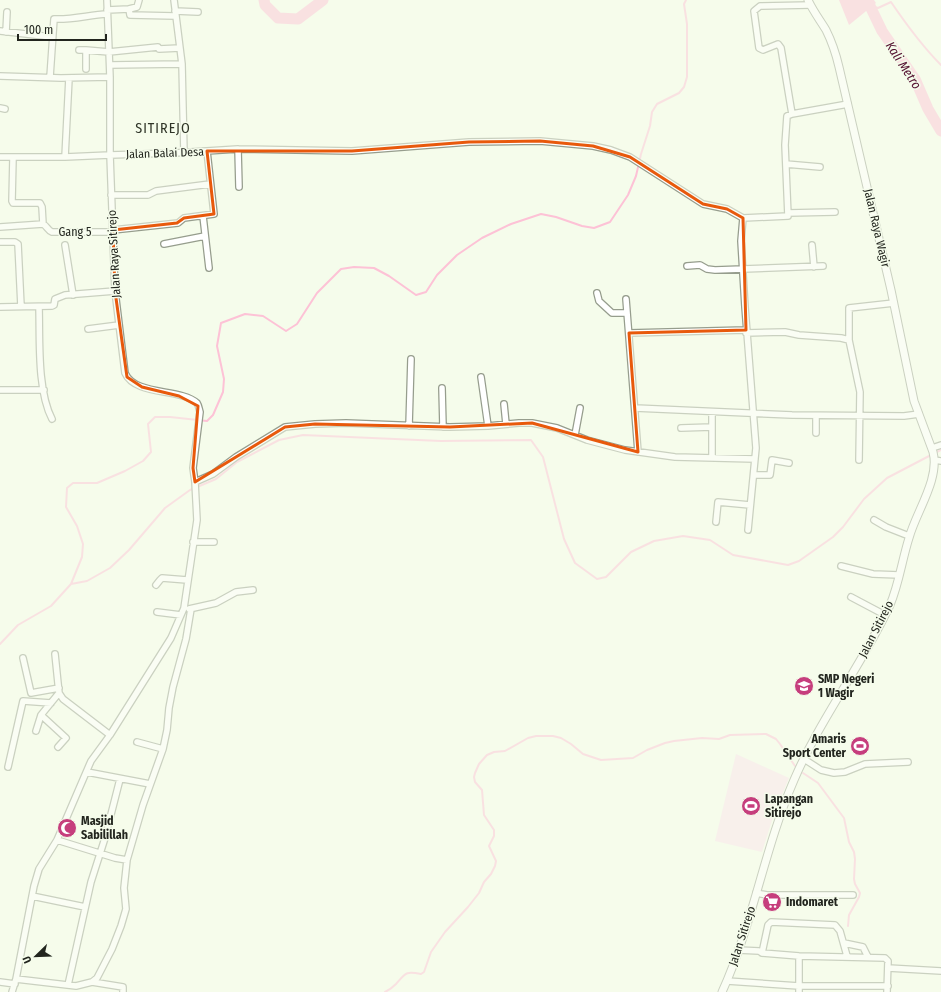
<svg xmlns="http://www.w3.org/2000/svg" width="941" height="992" viewBox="0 0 941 992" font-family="'Fira Sans Condensed',sans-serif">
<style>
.green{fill:#fae3ea}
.water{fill:#fdc2d6}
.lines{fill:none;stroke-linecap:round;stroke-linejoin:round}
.stream{stroke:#fdc2d6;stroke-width:2}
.river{stroke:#fdc2d6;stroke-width:11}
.minor-casing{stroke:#969d8d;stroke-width:8}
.major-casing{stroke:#969d8d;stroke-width:9}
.minor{stroke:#fff;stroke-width:5.5}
.major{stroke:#fff;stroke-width:7}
.marked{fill:none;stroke:#e8590c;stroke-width:3;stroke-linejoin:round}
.labels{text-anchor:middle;stroke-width:3;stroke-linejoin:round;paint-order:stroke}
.street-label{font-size:12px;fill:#22251e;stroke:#f5fceb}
.poi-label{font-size:12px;font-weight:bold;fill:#22251e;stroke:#f5fceb;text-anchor:start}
.water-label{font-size:13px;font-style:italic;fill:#551231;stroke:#f5fceb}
.quarter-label{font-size:14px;letter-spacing:1px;fill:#2f3427;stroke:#f5fceb}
</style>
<rect width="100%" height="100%" fill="#f5fceb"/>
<path class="green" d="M736,754L789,778L774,814L762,852L715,841Z"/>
<path class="water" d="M839,0H874L876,3L849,25Z"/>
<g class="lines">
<path class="stream" d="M872,6L878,8L891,2C906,24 922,46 941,65
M935,453L941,450
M71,584L87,581L110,568L129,550L165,508L190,490L216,479L237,462L279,440L303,435L441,441L531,440L543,457L564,539L575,563L597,579L606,577L631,552L654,541L683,536L710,540L733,555L788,565L799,561L833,537L843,527L864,499L887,478L931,455
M0,644L18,625L51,606L71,584L82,557L83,544L77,526L66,507L67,488L73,483H97L125,471L143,461L151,452L148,424L155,417H170L207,421L213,415L223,392L224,379L217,346L221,323L245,314L263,316L286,331L297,324L317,293L341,269L354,267L374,268L389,276L416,295L426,292L437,275L457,255L482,238L511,224L541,214L556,217L582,226L594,228L610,222L628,195L636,176L641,154L650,126L652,112L657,104L679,93L684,87L687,77V24L684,4L686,0
M803,773L818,783L844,818L849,842L854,852L855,859L854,879L855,884L860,893L859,897L849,915L848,926
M385,992C389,990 393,987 396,984C406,973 405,971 421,974L424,972L431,952L445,932L468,907L479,893L484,882L491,874L495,866L496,861L489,846L494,836V830L484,815L482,790L475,782L474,777L475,773L479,764L487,755L494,752L505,751L528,738L536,736H553L561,738L571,744L583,754L601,760L633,758L647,750L665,743L674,741L702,738L719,739L730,735L766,734L776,739L780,744L795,766"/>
<path class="river" d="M264,0L265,5L278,18L298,19L323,0
M864,0L870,6L882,31L915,79L928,109L941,131"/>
<defs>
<path id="minor" d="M107,0L110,77V155L175,153L238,149L352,151L469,142L540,141L593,146L611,150L630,157L703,204L727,209L743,218
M174,0L182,64L184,153
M129,9L137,7L139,0
M107,10L129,9L130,15L175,16
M175,11L198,12
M0,31L52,37
M6,32L7,12
M79,50H86
M109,52L158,47L159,49L180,48
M110,65L182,64
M86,69V50L109,52
M0,76L61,78L110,77
M50,77L54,19C72,20 89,15 107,14
M0,108L5,109
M792,114L781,48L778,44L763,50L759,48L754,11L760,6L810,5
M238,149L239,187
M0,157H65L110,155L115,291L125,373C135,396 180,388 197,403C199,406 199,409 200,412L193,468L195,482L197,520L184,608L171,638L110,735L91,761L57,840L39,869L34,886L16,979L12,992
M65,157L69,78
M13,158L12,201L13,203H40L42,207L43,224
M786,164L820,167
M111,195H148L156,191L210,184
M788,213L835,212
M203,216L209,268
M0,227L43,224C47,226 48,231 52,232H113
M113,230L178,223L184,218L214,214L207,151
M0,242H15L18,244L21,306
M164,244L205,236
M65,245L73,295
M812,245L814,267
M687,266L700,265L707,269L715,270L823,266
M597,293L599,301L612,313H627
M626,299L638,452
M0,307L52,306L54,305L55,299L65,295L115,291
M39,307C40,340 37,390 52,419
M88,329L119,325
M629,333L746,330
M746,333L785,332L799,335L841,338L849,340L860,392L859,460
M849,340V308L894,303
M481,377L488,426
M442,388L443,427
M0,390H44
M504,404L506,424
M635,408L792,415L904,416L919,414
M816,416V433
M409,426L411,359
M681,428L712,427
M575,435L580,408
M932,448L941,445
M712,458V412
M934,460L941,461
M754,475H770L772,460L789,463
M195,482L213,474L236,457L285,427L315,424L346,423L450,427L488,426L519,423H532L557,428L587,440L625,450L675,457L755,459
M874,520L886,527L909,536
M716,522L718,502L750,505
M748,530L756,448L745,307L741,241L743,218L788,216L785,145L787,116L792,114L848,104
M193,542H214
M841,566L873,574L899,575
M156,585L160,580L162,578L187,580
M851,597L885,615
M189,609L216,603L236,592L253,590
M157,612L181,615
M55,654L59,693L63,699L110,735
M23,658L31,693L59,688
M36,731L41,715
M137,742L163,749
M58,747L66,738L41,715L59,693
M804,759L821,770L834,773L845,772L865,764L908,762
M8,767L23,701L51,703
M87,772L150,784
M57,840L115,858L127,860
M756,893L767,895H853
M32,896L85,907
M844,943L863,947L868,957
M738,950L759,951L762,953L799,956L885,958L888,961L887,992
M762,953L768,925L771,922L835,925L840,931L847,956
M888,968L941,971
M16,979L76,986L92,982L97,978L112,949L121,926L126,909L124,888L127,860L143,805L163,749L167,730L169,708L173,687L186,639L191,609
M727,981L799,986H888
M0,982L15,984
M92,982L123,987V992
M68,985L91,882L105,838L120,779
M799,992V956"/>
<path id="major" d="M722,992C753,924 764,849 794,780C820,719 862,665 890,605C899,584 902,560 909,538C916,512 940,479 933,452L914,401L891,290L839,67C836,54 832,42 826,30C820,20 813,11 808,0"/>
</defs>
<use href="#minor" class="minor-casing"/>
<use href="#major" class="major-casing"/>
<use href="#minor" class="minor"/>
<use href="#major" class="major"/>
</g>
<path d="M0 0H941V992H0ZM540,141L593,146L630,157L703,204L727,209L743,218L746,330L629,333L638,452L532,423L450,427L315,424L285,427L195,482L193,468L198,406L179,396L142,387L127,377L115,291L113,230L177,223L184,218L214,214L207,151H352L469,142Z" fill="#f5fceb" fill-opacity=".55" fill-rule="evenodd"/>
<path class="marked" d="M540,141L593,146L630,157L703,204L727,209L743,218L746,330L629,333L638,452L532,423L450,427L315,424L285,427L195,482L193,468L198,406L179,396L142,387L127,377L115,291L113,230L177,223L184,218L214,214L207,151H352L469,142Z"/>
<defs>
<symbol id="school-disc" viewBox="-11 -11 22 22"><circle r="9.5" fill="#c63e7d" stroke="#f5fceb"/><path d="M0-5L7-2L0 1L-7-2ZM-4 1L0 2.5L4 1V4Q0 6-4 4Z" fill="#fff"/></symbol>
<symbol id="stadium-disc" viewBox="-11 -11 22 22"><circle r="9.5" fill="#c63e7d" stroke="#f5fceb"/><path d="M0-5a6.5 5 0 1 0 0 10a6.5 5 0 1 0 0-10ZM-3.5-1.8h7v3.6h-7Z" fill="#fff"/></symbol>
<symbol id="mosque-disc" viewBox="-11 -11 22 22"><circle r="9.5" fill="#c63e7d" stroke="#f5fceb"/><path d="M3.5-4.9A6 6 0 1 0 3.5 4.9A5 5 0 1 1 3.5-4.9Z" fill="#fff"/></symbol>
<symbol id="supermarket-disc" viewBox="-11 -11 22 22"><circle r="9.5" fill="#c63e7d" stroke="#f5fceb"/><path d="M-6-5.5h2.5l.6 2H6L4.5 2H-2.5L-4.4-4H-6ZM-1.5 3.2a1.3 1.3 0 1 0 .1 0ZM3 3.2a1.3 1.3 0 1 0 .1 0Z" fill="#fff"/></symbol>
</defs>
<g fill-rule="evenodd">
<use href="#school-disc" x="793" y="675" width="22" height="22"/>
<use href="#stadium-disc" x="849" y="735" width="22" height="22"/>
<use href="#stadium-disc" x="740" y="795" width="22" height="22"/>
<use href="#mosque-disc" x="56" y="817" width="22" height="22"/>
<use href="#supermarket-disc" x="761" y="891" width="22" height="22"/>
</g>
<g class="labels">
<g class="street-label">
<text transform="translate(165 153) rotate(-2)" y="4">Jalan Balai Desa</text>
<text transform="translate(877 228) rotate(77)" y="4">Jalan Raya Wagir</text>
<text x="75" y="236">Gang 5</text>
<text transform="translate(114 254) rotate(-93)" y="4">Jalan Raya Sitirejo</text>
<text transform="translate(876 629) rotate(-63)" y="4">Jalan Sitirejo</text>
<text transform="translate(742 936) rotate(-72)" y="4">Jalan Sitirejo</text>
</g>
<g class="poi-label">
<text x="818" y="683">SMP Negeri<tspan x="818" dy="14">1 Wagir</tspan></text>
<text x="846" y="743" text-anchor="end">Amaris<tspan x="846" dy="14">Sport Center</tspan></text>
<text x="765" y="803">Lapangan<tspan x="765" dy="14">Sitirejo</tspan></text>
<text x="81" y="825">Masjid<tspan x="81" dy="14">Sabilillah</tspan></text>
<text x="786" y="906">Indomaret</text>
</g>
<g class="water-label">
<text transform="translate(904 65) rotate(57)" y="5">Kali Metro</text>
</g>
<g class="quarter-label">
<text x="163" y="133">SITIREJO</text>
</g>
</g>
<g transform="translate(36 956) rotate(247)" stroke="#f5fceb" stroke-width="3" paint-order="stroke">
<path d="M0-3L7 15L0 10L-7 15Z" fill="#22251e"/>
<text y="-6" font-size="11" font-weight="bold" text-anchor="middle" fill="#22251e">U</text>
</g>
<path d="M18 34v6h88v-6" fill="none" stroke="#22251e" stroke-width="2"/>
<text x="24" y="34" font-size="12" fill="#22251e" stroke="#f5fceb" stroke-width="3" paint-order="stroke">100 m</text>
</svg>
